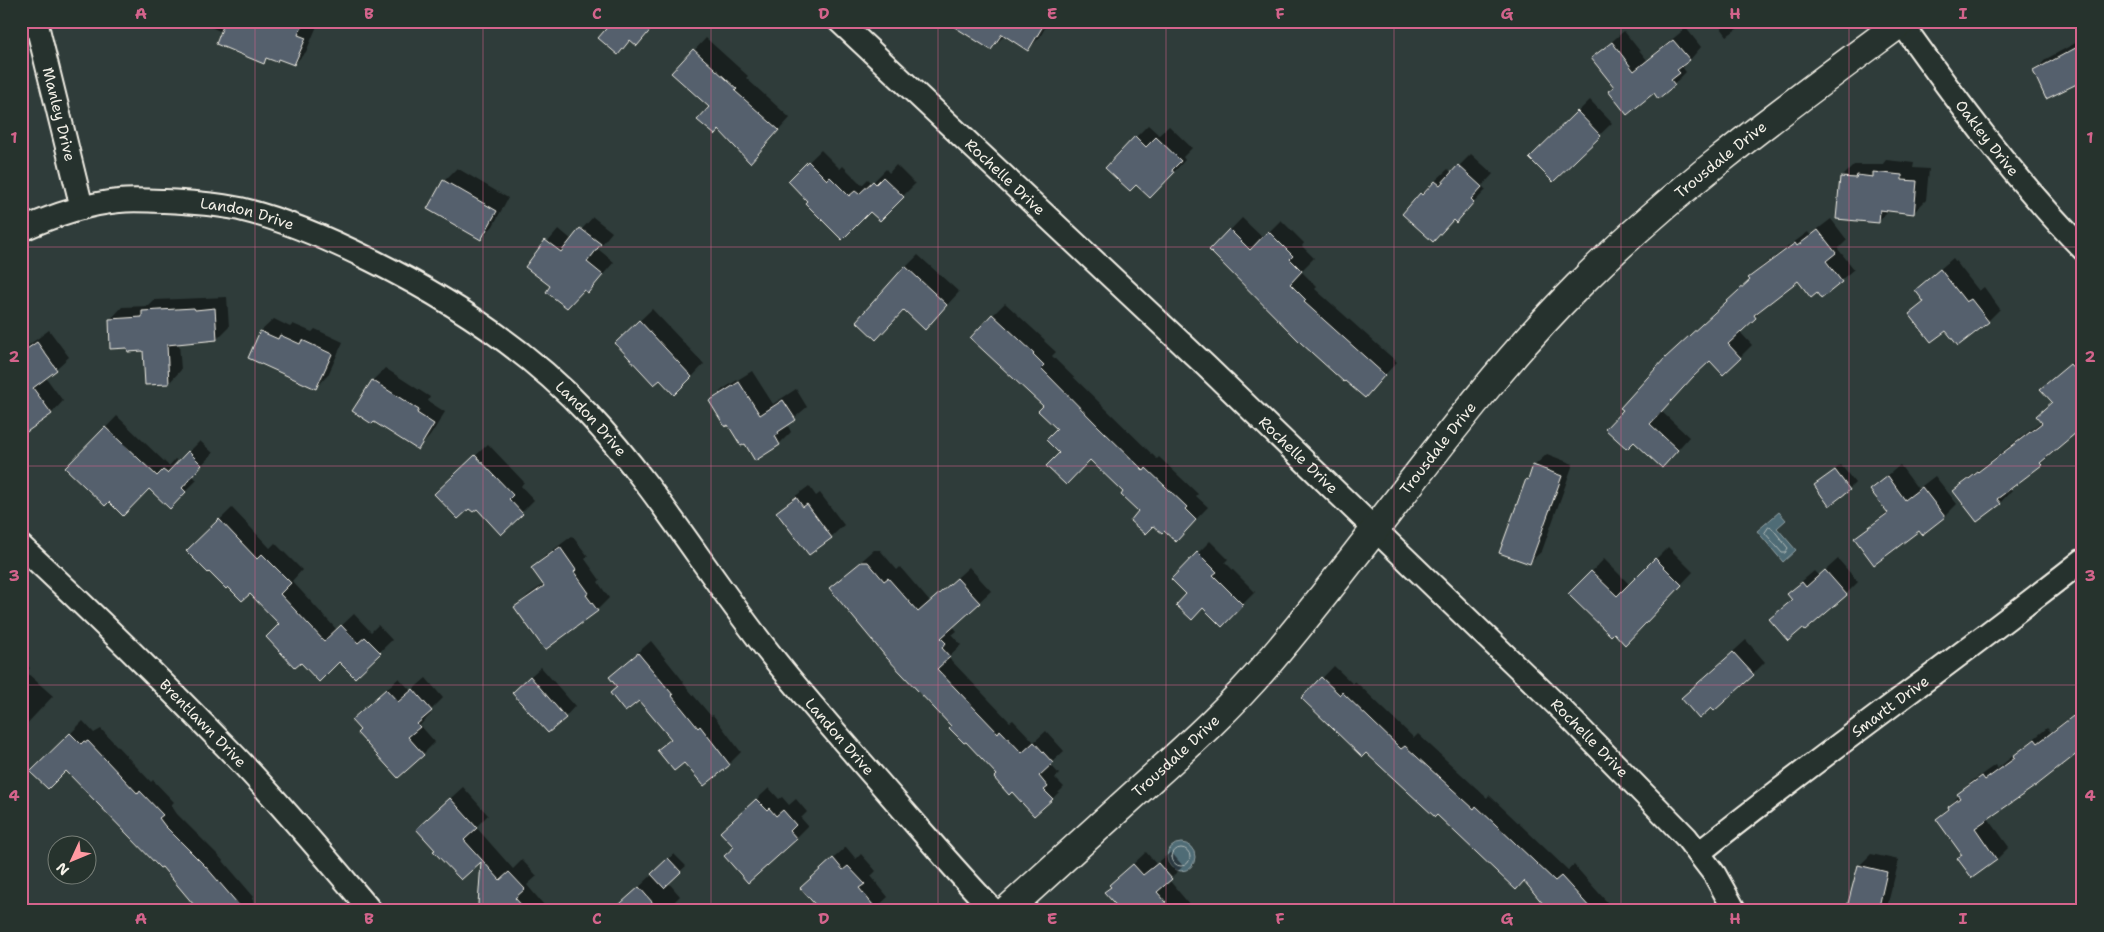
<svg xmlns="http://www.w3.org/2000/svg" width="2104" height="932" viewBox="0 0 2104 932" font-family="'Shantell Sans',sans-serif">
<style>
.water{fill:#506c76;stroke:#92a1a4}
.shadow{fill:#0007}
.lines{fill:none;stroke-linecap:round;stroke-linejoin:round}
.shore{stroke:#b2bcba;stroke-width:1}
.building{fill:#55606d;stroke:#f4f1e8}
.street-casing{stroke:#f4f1e8;stroke-width:26}
.secondary-casing{stroke:#f4f1e8;stroke-width:31}
.street{stroke:#26332d;stroke-width:22}
.secondary{stroke:#26332d;stroke-width:28}
.grid{fill:none;stroke:#d4648c;stroke-width:1;stroke-opacity:0.55}
.labels{text-anchor:middle;stroke-width:4;stroke-linejoin:round;paint-order:stroke}
.street-label{font-size:15px;fill:#f4f1e8;stroke:#26332d}
.neatline{fill:none;stroke:#d4648c;stroke-width:2}
.grid-label{font-size:16px;text-anchor:middle;font-weight:bold;fill:#d4648c}
</style>
<rect width="100%" height="100%" fill="#2f3c3a"/>
<filter id="ink" filterUnits="userSpaceOnUse"><feTurbulence type="fractalNoise" baseFrequency=".02" numOctaves="2"/><feDisplacementMap in="SourceGraphic" scale="10" xChannelSelector="R" yChannelSelector="G"/><feConvolveMatrix kernelMatrix="1 2 1 2 8 2 1 2 1" color-interpolation-filters="sRGB"/></filter>
<g filter="url(#ink)">
<path class="water" d="M1779,512L1786,520L1777,528L1796,550L1783,562L1757,531Z
M1167 857a14 14 0 1 1 28 0a14 14 0 1 1-28 0Z"/>
<path class="shadow" d="M197,21H310L309,23L317,26L306,52L294,64L280,58L276,61L268,57L263,63L222,32Z
M606,21H659L637,44L631,40L618,53L611,25Z
M972,21H1049L1040,37L1028,49L1005,35L991,49Z
M1716,21H1748L1727,36Z
M1686,28L1701,47L1683,68L1686,72L1674,84L1654,91L1615,86L1593,58L1624,31L1647,60Z
M706,38L748,76L746,78L790,118L762,149L719,129L711,107L673,73Z
M2083,39V79L2034,72L2046,59Z
M1590,100L1612,123L1553,180L1531,158Z
M1148,125L1159,135L1169,126L1192,148L1183,157L1185,160L1162,185L1136,137Z
M821,150L840,169L843,166L862,185L868,179L872,183L886,169L889,173L896,165L915,184L880,219L870,210L809,201L789,181Z
M1471,154L1493,174L1482,186L1486,190L1456,221L1421,194L1448,169L1452,173Z
M1886,160L1914,163L1913,168L1929,169L1926,200L1914,212L1890,210L1878,222L1842,177L1854,165H1882Z
M457,168L508,198L493,226L481,238L429,209L444,181Z
M593,217L612,232L598,249L614,262L588,292L584,289L552,286L527,266L559,229L572,240Z
M1242,218L1263,238L1281,220L1304,243L1302,246L1314,258L1301,271L1317,287L1315,289L1397,362L1365,396L1211,250Z
M1831,219L1847,240L1838,249L1854,269L1821,297L1817,291L1799,279L1767,304L1740,332L1752,345L1740,357L1710,360L1661,411L1689,437L1674,454L1634,440L1751,280L1750,279L1762,266L1808,232L1810,235Z
M918,255L959,292L937,316L906,267Z
M1953,258L1979,291L1984,287L2000,309L1988,321L1946,329L1911,314L1925,300L1916,290Z
M227,297L229,327L217,339L179,343L181,370L169,383L144,349L110,320L122,307L149,306L155,300Z
M1005,303L1045,340L1044,341L1056,352L1052,356L1157,459L1159,457L1198,494L1196,496L1208,507L1176,540L1164,529L1153,524L1140,511L1125,492L1090,459L1061,452L1059,429L993,315Z
M652,309L704,364L692,377L629,331Z
M274,319L290,327L293,324L312,332L315,329L343,342L328,375L316,388L250,357L261,331Z
M49,330L69,357L48,376L47,379L63,401L51,414L21,419V351Z
M2083,353V425L2041,464L2010,488L2012,490L2000,503L1955,491L1967,479L2042,421L2053,401L2042,389Z
M385,368L430,397L428,401L445,412L430,436L418,448L374,420L354,410L373,380Z
M752,371L773,404L796,389L807,407L787,424L791,432L779,444L745,442L711,401L723,389Z
M117,416L169,466L175,459L179,462L200,441L213,453L192,475L197,480L170,507L150,487L109,500L67,468Z
M488,444L524,482L521,486L534,500L501,533L477,507L448,482Z
M1547,454L1573,464L1542,551L1529,563L1527,480L1531,476L1534,466Z
M1841,465L1855,483L1849,489L1816,485Z
M1900,465L1918,489L1935,476L1957,504L1945,516L1922,533L1919,529L1856,539L1888,511L1871,490Z
M809,486L816,496L820,493L844,525L831,537L778,512L790,500Z
M232,508L270,548L275,543L302,570L292,581L337,630L354,614L371,632L378,625L392,640L355,676L339,660L280,624L250,592L188,551Z
M572,536L588,556L585,559L600,580L598,582L609,598L597,610L516,607L528,595L544,584L533,568L545,556Z
M1210,541L1228,559L1225,562L1255,592L1222,625L1172,579Z
M1668,547L1693,572L1637,631L1570,594L1604,559L1630,585Z
M874,550H880L897,570L900,567L930,602L969,567L991,591L953,626L957,631L952,635L961,645L948,657L1010,722L1013,720L1034,742L1046,731L1064,751L1050,764L1059,774L1055,778L1064,787L1052,799L1012,790L953,726L831,588Z
M1838,559L1858,582L1846,594L1771,619L1793,599L1789,595L1801,582L1814,571L1819,576Z
M1746,640L1765,662L1753,674L1711,706L1682,698Z
M651,641L684,682L683,683L711,716L713,715L741,752L729,764L684,761L659,750L671,738L639,699L618,686L610,677Z
M21,660L30,668L26,672L53,696L21,730Z
M1334,666L1353,684L1355,681L1414,738L1418,734L1487,798L1489,795L1568,870L1574,865L1615,911H1551L1525,880L1437,813L1303,698Z
M541,667L575,706L565,717L524,682Z
M399,678L411,691L426,678L443,698L429,712L431,714L420,725L435,742L423,754L362,730L365,708Z
M2083,707V748L1988,818L2009,847L1997,859L1972,876L1963,854L1938,819L1971,782L1995,765L1997,769L2047,728L2051,732Z
M83,721L94,733L101,729L151,782L153,780L174,802L171,805L177,814L218,855L254,897L252,899L261,911H195L198,908L162,865L66,769L32,772Z
M463,787L488,815L476,827L513,869L522,860L537,876L527,885L549,911H487L479,903L483,859L461,878L436,850L430,817Z
M769,788L779,799L782,797L789,805L796,799L807,812L801,818L808,826L796,838L734,820Z
M846,847L856,859L861,854L876,871L871,876L888,897L873,911L814,876Z
M1146,852L1156,864L1171,852L1183,866L1169,880L1195,911H1133L1111,885Z
M674,854L686,866L668,882L680,896L665,911H614Z
M1871,854L1899,860L1886,911H1847L1859,866Z"/>
<g class="lines">
<path class="shore" d="M1769,527L1772,528L1788,548L1785,553H1782L1765,533Z
M1172 857a9 9 0 1 1 18 0a9 9 0 1 1-18 0Z"/>
</g>
<path class="building" d="M225,21H304L298,35L306,38L294,65L278,59L277,62L266,58L264,64L216,44Z
M608,21H658L637,46L630,40L618,55L598,38L611,23Z
M945,21H1046L1028,51L1002,34L991,50Z
M1673,40L1690,60L1677,70L1680,73L1671,80L1675,85L1658,99L1654,93L1627,115L1608,91L1614,87L1591,58L1612,42L1634,71Z
M2083,44V81L2046,99L2033,71Z
M693,49L737,89L735,91L779,130L750,163L719,130L715,135L697,120L709,107L671,73Z
M1577,111L1601,136L1553,182L1529,158Z
M1135,136L1146,147L1156,137L1181,161L1172,170L1174,173L1150,198L1136,185L1130,191L1105,168Z
M808,161L827,180L830,177L849,196L855,191L859,194L873,181L876,184L883,177L904,197L880,221L870,212L842,240L805,203L807,201L788,181Z
M1458,165L1482,187L1471,199L1474,202L1456,223L1453,220L1433,242L1402,214L1420,193L1422,195L1435,181L1440,185Z
M1873,172L1902,175V180L1917,181L1914,214L1880,210L1879,223L1836,219L1840,177L1856,178L1857,175L1873,177Z
M443,180L497,211L481,240L427,209Z
M580,228L601,244L587,262L603,275L588,293L584,290L567,308L546,292L550,286L525,267L545,240L561,252Z
M1229,229L1250,250L1268,231L1293,256L1290,259L1302,271L1290,284L1306,300L1304,302L1385,375L1365,398L1345,381L1344,382L1301,343L1209,250Z
M1818,230L1836,253L1826,261L1842,282L1821,299L1817,293L1811,298L1798,281L1754,315L1756,318L1728,344L1741,358L1723,375L1710,361L1693,377L1650,424L1678,450L1662,468L1634,442L1627,449L1605,429L1623,410L1620,408L1665,358L1750,280L1748,278L1795,243L1797,246Z
M905,266L947,305L925,330L904,310L876,340L856,321Z
M1940,269L1966,302L1971,299L1989,322L1958,346L1946,331L1931,342L1909,314L1924,302L1915,290Z
M194,308L195,310L215,308L217,340L167,345L169,384L145,385L143,351L128,352L127,348L110,349L109,319L142,317V311Z
M992,314L1034,353L1033,354L1044,365L1041,368L1099,427L1144,471L1146,468L1187,507L1185,509L1196,520L1176,542L1164,531L1162,533L1153,526L1145,534L1130,521L1138,511L1121,495L1123,492L1090,460L1066,485L1046,466L1059,453L1046,440L1057,429L1038,411L1043,406L970,338Z
M639,320L692,377L674,395L660,380L654,385L615,343Z
M260,331L278,339L280,335L300,344L302,340L332,354L316,389L248,358Z
M37,342L57,370L33,388L52,414L21,436V353Z
M2070,364L2083,379V427L2040,463L2042,465L1997,499L2001,504L1977,522L1953,491L2042,423L2036,416L2052,402L2040,389Z
M372,380L419,410L417,413L434,424L418,450L374,422L372,424L352,411Z
M739,382L760,415L783,400L796,420L778,432L779,434L775,436L780,445L755,461L745,444L741,446L728,425L725,427L709,401Z
M105,427L157,476L163,470L167,473L188,451L202,465L182,488L186,492L170,509L149,489L123,516L109,502L105,506L65,468Z
M475,455L513,495L509,499L523,514L501,535L477,509L473,512L469,509L458,519L434,494Z
M1533,465L1562,476L1530,564L1499,553L1526,479L1528,480Z
M1835,470L1850,490L1829,506L1814,485Z
M1888,476L1905,500L1922,487L1945,517L1922,535L1919,531L1874,565L1854,538L1888,513L1870,490Z
M796,497L803,507L807,504L832,538L809,555L776,512Z
M219,519L257,559L262,554L291,583L280,594L324,641L341,625L358,643L365,637L381,653L355,678L339,662L319,682L301,663L295,668L266,637L279,624L250,594L242,601L228,587L226,589L209,572L208,573L186,551Z
M560,547L576,570L574,572L589,593L586,595L598,611L545,650L514,607L544,586L531,568Z
M1197,552L1217,572L1213,575L1243,605L1222,627L1203,608L1192,620L1176,605L1186,594L1171,579Z
M1655,558L1682,585L1625,645L1614,633L1611,636L1568,594L1591,571L1617,596Z
M861,562H868L884,581L888,578L918,612L957,578L980,603L941,638L946,643L942,648L950,657L937,669L998,733L1000,730L1022,753L1034,742L1053,763L1039,776L1048,787L1044,790L1053,799L1034,816L1012,792L1009,795L994,778L997,775L966,742L964,743L949,728L951,726L886,657L829,588Z
M1825,570L1847,595L1805,631L1803,628L1788,641L1769,619L1792,600L1787,594L1802,582L1806,587Z
M1733,652L1754,675L1714,711L1711,708L1699,719L1681,698Z
M638,653L673,695L672,696L698,728L700,726L730,765L704,786L684,763L674,771L657,750L671,739L639,701L625,712L610,693L617,687L609,677Z
M530,676L566,718L548,733L512,693Z
M1321,677L1340,695L1342,692L1401,749L1405,746L1474,809L1476,806L1555,881L1561,876L1593,911H1549L1524,881L1516,890L1437,815L1435,817L1366,753L1362,757L1301,698Z
M386,689L398,702L413,689L432,711L417,724L420,727L408,737L424,755L398,778L357,733L360,730L351,720Z
M2073,716L2083,729V749L2037,785L1975,828L1997,860L1972,878L1957,858L1962,855L1936,819L1949,809L1948,807L1960,798L1957,794L1982,776L1985,780L2015,758L2013,756L2035,739L2038,743Z
M70,733L81,744L84,741L86,742L88,741L138,794L140,791L163,815L159,818L165,826L206,867L244,911H199L162,867L160,868L66,771L48,789L30,772Z
M450,798L477,828L464,840L500,880L509,872L525,889L515,898L527,911H484L478,904L481,862L461,880L433,851L435,850L416,829Z
M756,799L767,810L769,808L776,816L783,810L796,825L790,831L797,839L748,883L724,856L734,847L720,832Z
M668,858L681,872L664,888L651,874Z
M833,858L843,870L848,866L865,884L859,888L878,911H821L800,888Z
M1158,863L1172,879L1157,892L1166,902L1156,911H1121L1104,892L1111,887L1109,885L1133,864L1143,875Z
M1858,865L1887,872L1878,911H1846Z
M639,887L660,911H612Z"/>
<g class="lines">
<defs>
<g id="street">
<path id="s1" d="M36,21L82,208"/>
<path id="s2" d="M839,21L1206,366L1563,711L1686,837L1715,875L1735,911"/>
<path id="s3" d="M1900,21C1956,100 2015,180 2083,249"/>
<path id="s4" d="M21,230C52,216 85,204 119,201C134,199 149,201 164,201C189,202 215,204 240,209C286,220 329,239 371,260C452,300 527,349 589,415C658,489 708,576 771,655C809,703 851,750 891,796C925,835 958,874 994,911"/>
<path id="s5" d="M21,546C94,614 166,685 236,757C283,806 327,859 371,911"/>
<path id="s6" d="M1699,853C1824,752 1957,660 2083,560"/>
</g>
<g id="secondary">
<path id="s7" d="M1006,911C1053,868 1100,825 1148,782C1190,744 1233,705 1270,661C1374,539 1463,402 1577,287C1676,187 1790,105 1903,21"/>
</g>
</defs>
<use href="#street" class="street-casing"/>
<use href="#secondary" class="secondary-casing"/>
<use href="#street" class="street"/>
<use href="#secondary" class="secondary"/>
</g>
</g>
<path class="grid" d="M255,21V911M483,21V911M711,21V911M938,21V911M1166,21V911M1394,21V911M1621,21V911M1849,21V911M21,247H2083M21,466H2083M21,685H2083"/>
<g class="labels">
<g class="street-label">
<text dy="5" stroke="none"><textPath href="#s1" startOffset="96">Manley Drive</textPath></text>
<text dy="5" stroke="none"><textPath href="#s3" startOffset="146">Oakley Drive</textPath></text>
<text dy="5" stroke="none"><textPath href="#s7" startOffset="1040">Trousdale Drive</textPath></text>
<text dy="5" stroke="none"><textPath href="#s2" startOffset="228">Rochelle Drive</textPath></text>
<text dy="5" stroke="none"><textPath href="#s4" startOffset="232">Landon Drive</textPath></text>
<text dy="5" stroke="none"><textPath href="#s4" startOffset="638">Landon Drive</textPath></text>
<text dy="5" stroke="none"><textPath href="#s7" startOffset="635">Trousdale Drive</textPath></text>
<text dy="5" stroke="none"><textPath href="#s2" startOffset="632">Rochelle Drive</textPath></text>
<text dy="5" stroke="none"><textPath href="#s6" startOffset="241">Smartt Drive</textPath></text>
<text dy="5" stroke="none"><textPath href="#s5" startOffset="254">Brentlawn Drive</textPath></text>
<text dy="5" stroke="none"><textPath href="#s4" startOffset="1042">Landon Drive</textPath></text>
<text dy="5" stroke="none"><textPath href="#s2" startOffset="1038">Rochelle Drive</textPath></text>
<text dy="5" stroke="none"><textPath href="#s7" startOffset="230">Trousdale Drive</textPath></text>
</g>
</g>
<rect width="2104" height="932" fill="none" stroke="#26332d" stroke-width="55"/>
<g transform="translate(72 860) rotate(226)"><circle r="24" fill="#26332d" stroke="#787f78"/>
<path d="M0-4L9 19L0 12L-9 19Z" fill="#ff9aa2"/>
<text y="-8" font-size="14" font-weight="bold" text-anchor="middle" fill="#f4f1e8">N</text>
</g>
<rect x="28" y="28" width="2048" height="876" class="neatline"/>
<g class="grid-label">
<text x="141" y="19">A</text>
<text x="369" y="19">B</text>
<text x="597" y="19">C</text>
<text x="824" y="19">D</text>
<text x="1052" y="19">E</text>
<text x="1280" y="19">F</text>
<text x="1507" y="19">G</text>
<text x="1735" y="19">H</text>
<text x="1963" y="19">I</text>
<text x="14" y="143">1</text>
<text x="2090" y="143">1</text>
<text x="14" y="362">2</text>
<text x="2090" y="362">2</text>
<text x="14" y="581">3</text>
<text x="2090" y="581">3</text>
<text x="14" y="801">4</text>
<text x="2090" y="801">4</text>
<text x="141" y="924">A</text>
<text x="369" y="924">B</text>
<text x="597" y="924">C</text>
<text x="824" y="924">D</text>
<text x="1052" y="924">E</text>
<text x="1280" y="924">F</text>
<text x="1507" y="924">G</text>
<text x="1735" y="924">H</text>
<text x="1963" y="924">I</text>
</g>
</svg>
